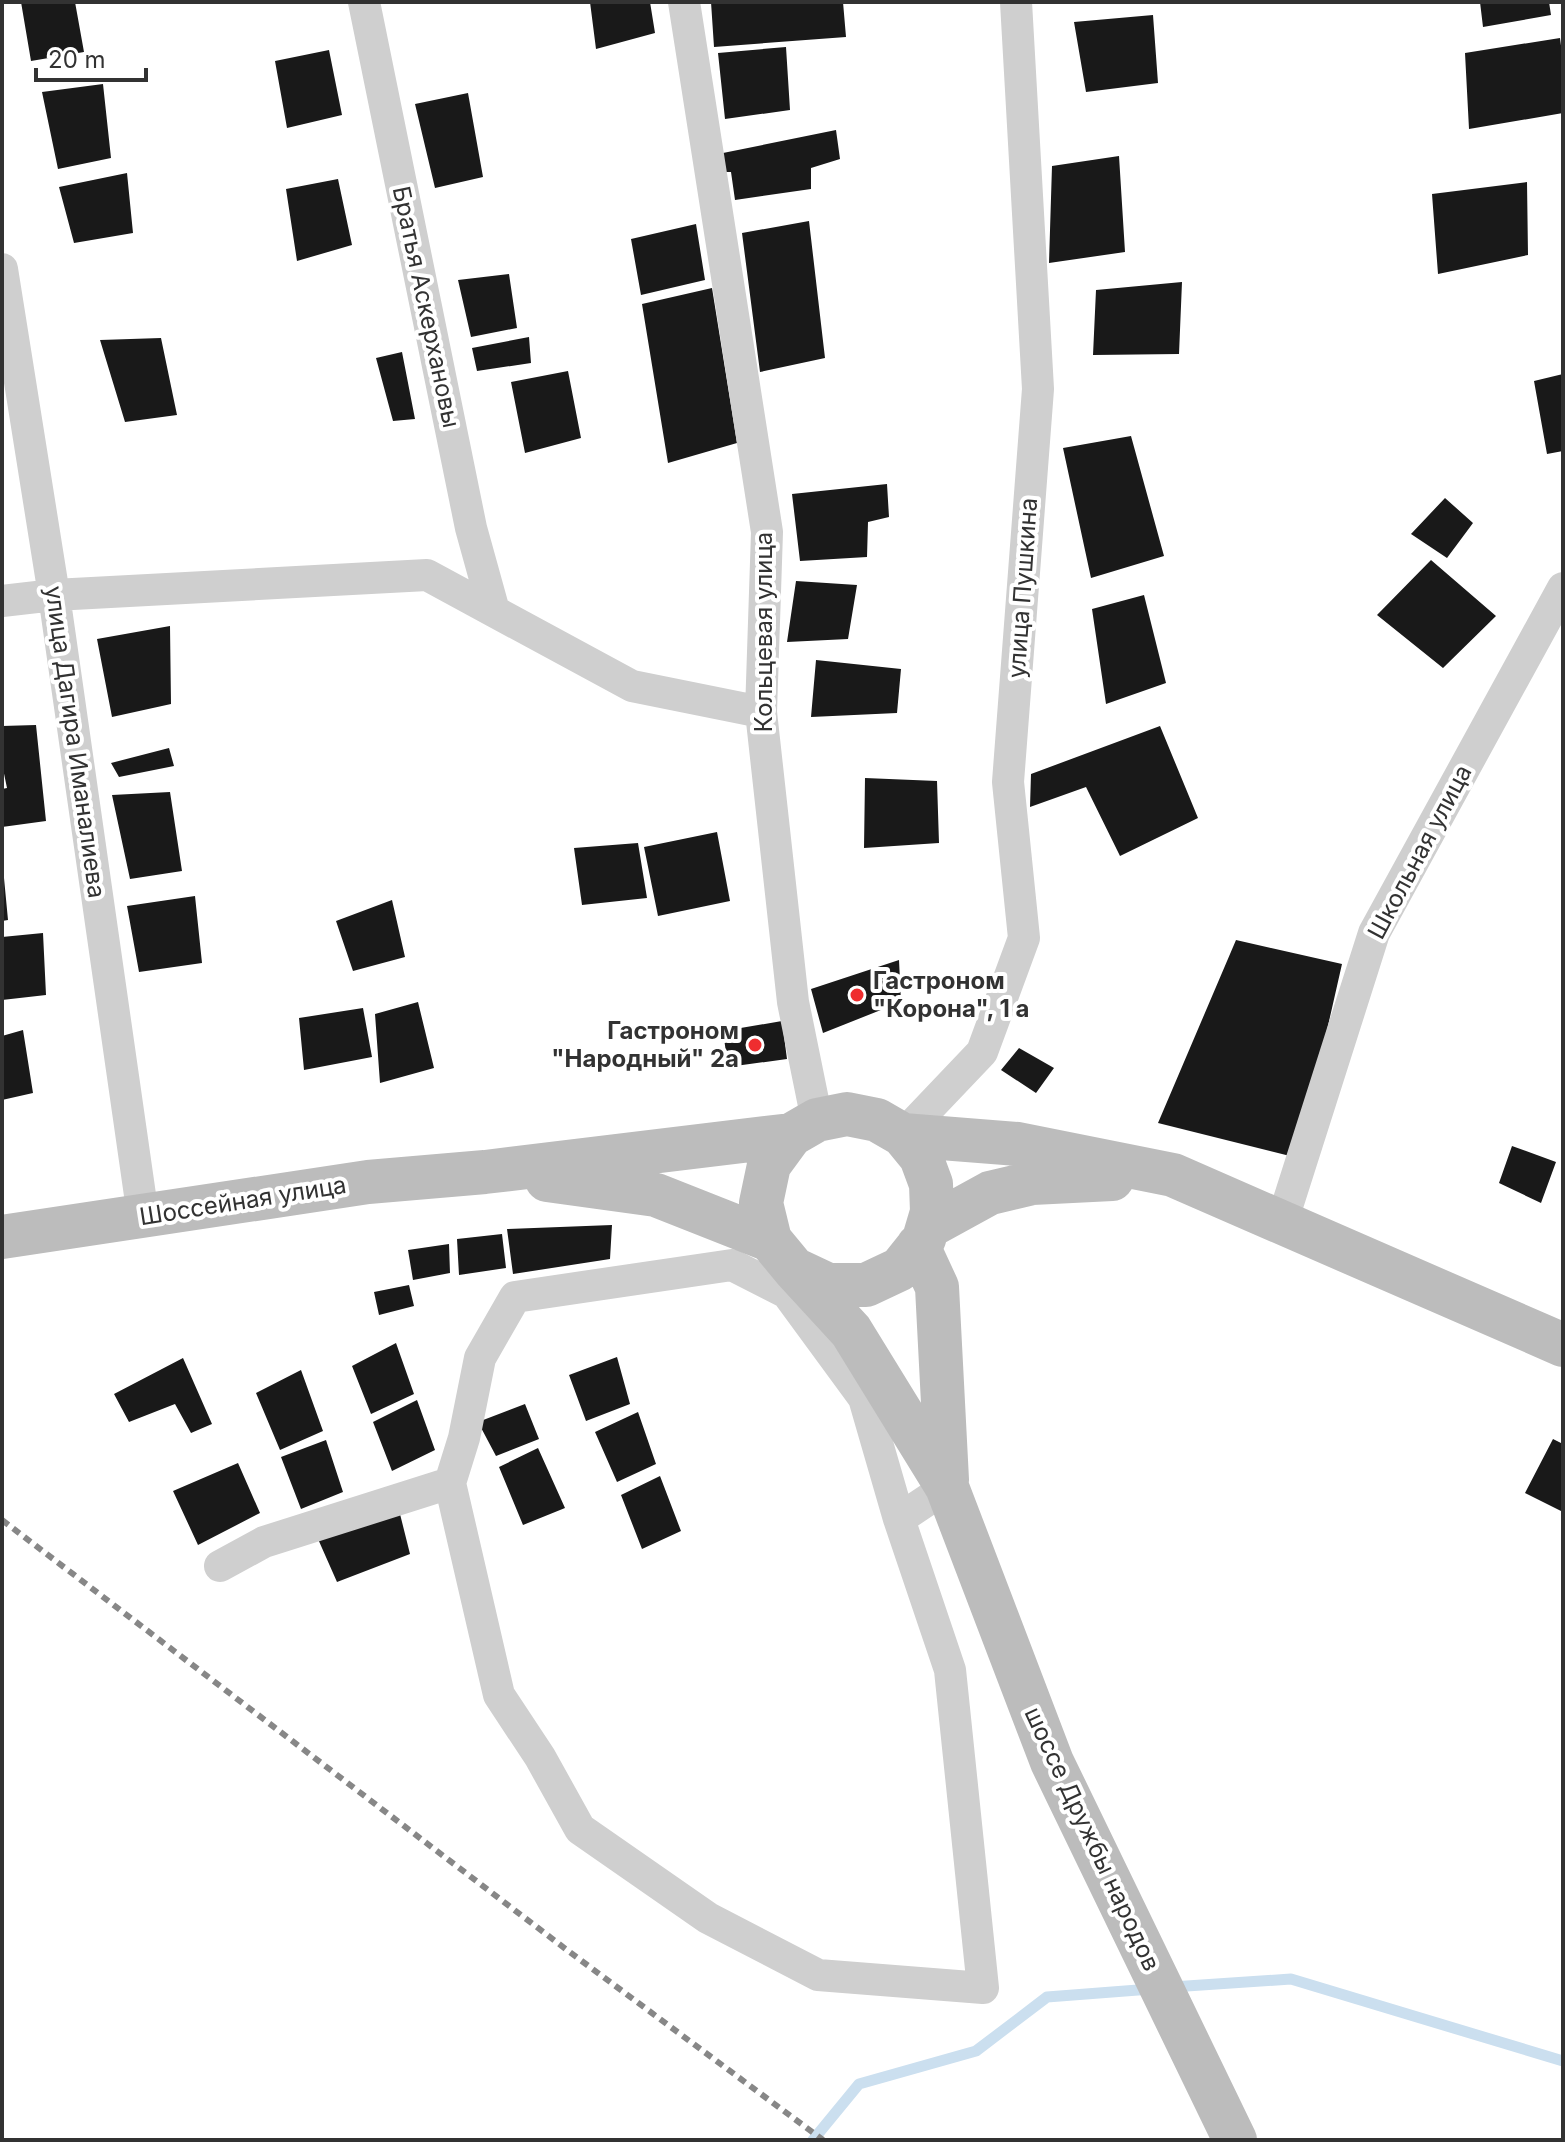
<svg xmlns="http://www.w3.org/2000/svg" width="1565" height="2142" viewBox="0 0 1565 2142" font-family="Inter,sans-serif">
<style>
.lines{fill:none;stroke-linecap:round;stroke-linejoin:round}
.stream{stroke:#cbdfef;stroke-width:11}
.building{fill:#191919}
.minor{stroke:#cfcfcf;stroke-width:32}
.secondary{stroke:#bcbcbc;stroke-width:44}
.rail{stroke:#878787;stroke-width:6;stroke-dasharray:8 6;stroke-linecap:butt}
.poi-dot{fill:#ef2d2f;stroke:#fff;stroke-width:3}
.labels{text-anchor:middle;stroke-width:8;stroke-linejoin:round;paint-order:stroke}
.street-label{font-size:24px;fill:#323232;stroke:#fff}
.poi-label{font-size:24px;font-weight:bold;fill:#323232;stroke:#fff;text-anchor:start}
</style>
<rect width="100%" height="100%" fill="#fff"/>
<g class="lines">
<path class="stream" d="M1172,1987L1291,1979L1563,2061
M813,2140L859,2084L976,2051L1047,1997L1151,1989"/>
</g>
<path class="building" d="M21,2H75L84,52L31,61Z
M590,2H650L655,33L596,49Z
M711,2H843L846,37L714,47Z
M1480,2H1549L1551,15L1483,27Z
M1153,15L1158,83L1086,92L1074,22Z
M1560,38L1563,61V113L1469,129L1465,53Z
M786,47L790,110L725,119L718,53Z
M329,50L342,115L287,128L275,61Z
M103,84L111,158L58,169L42,92Z
M468,93L483,177L435,188L415,104Z
M836,130L840,159L811,168V189L735,200L731,172H723V153Z
M1119,156L1125,252L1049,263L1052,166Z
M127,173L133,233L74,243L59,187Z
M338,179L352,245L297,261L286,189Z
M1527,182L1528,255L1438,274L1432,194Z
M809,221L825,358L760,372L742,233Z
M696,224L705,280L641,295L631,239Z
M509,274L517,328L471,337L458,280Z
M1182,282L1179,354L1093,355L1096,290Z
M712,288L737,443L668,463L642,304Z
M529,337L531,363L477,371L472,348Z
M161,338L177,415L125,422L100,340Z
M402,352L415,419L393,421L376,358Z
M568,371L581,438L525,453L511,382Z
M1563,374V451L1547,454L1534,381Z
M1131,436L1164,556L1091,578L1063,448Z
M887,484L889,517L868,522L867,557L800,561L792,494Z
M1445,498L1473,523L1447,558L1411,534Z
M1431,560L1496,616L1443,668L1377,615Z
M796,581L857,585L848,639L787,642Z
M1144,595L1166,683L1106,704L1092,609Z
M170,626L171,704L112,717L97,639Z
M816,660L901,669L897,713L811,717Z
M36,725L46,821L2,827V789L7,788L2,764V726Z
M1160,726L1198,818L1120,856L1086,787L1030,807L1031,774Z
M169,748L174,766L119,777L111,763Z
M865,778L937,781L939,843L864,848Z
M170,792L182,871L130,879L112,795Z
M717,832L730,901L658,916L644,847Z
M638,843L647,898L582,905L574,848Z
M2,878H4L8,920L2,921Z
M195,896L202,963L139,972L127,906Z
M392,900L405,957L353,971L336,921Z
M43,933L46,995L2,1000V937Z
M1236,940L1342,964L1298,1158L1158,1123Z
M899,960L901,1002L823,1033L811,989Z
M418,1002L434,1068L380,1083L375,1014Z
M363,1008L372,1057L304,1070L299,1018Z
M782,1021L787,1059L728,1067L723,1031Z
M23,1030L33,1093L2,1100V1036Z
M1019,1048L1054,1068L1036,1093L1001,1070Z
M1512,1146L1556,1162L1541,1203L1499,1183Z
M612,1225L610,1259L513,1274L507,1229Z
M502,1234L506,1268L459,1275L457,1239Z
M449,1244L450,1273L413,1280L408,1250Z
M409,1285L414,1306L379,1315L374,1292Z
M396,1343L414,1394L371,1414L352,1366Z
M617,1357L630,1404L586,1421L569,1375Z
M183,1358L212,1424L191,1433L175,1404L129,1422L114,1394Z
M301,1370L323,1431L280,1450L256,1393Z
M417,1400L435,1450L392,1471L373,1422Z
M525,1404L539,1439L496,1456L478,1422Z
M638,1412L656,1464L617,1482L595,1432Z
M1553,1439L1563,1444V1512L1525,1493Z
M326,1440L343,1492L301,1509L281,1457Z
M538,1448L565,1508L523,1525L499,1467Z
M238,1463L260,1513L198,1545L173,1491Z
M660,1476L681,1531L642,1549L621,1495Z
M398,1506L410,1554L337,1582L318,1539Z"/>
<g class="lines">
<path class="minor" d="M364,2L471,528L494,611
M684,2L767,532L761,712L793,1002L817,1120
M2,269L54,595L143,1216
M2,601L54,595L427,575L632,686L761,712
M903,1135L982,1052L1024,938L1008,782L1038,389L1016,2
M1282,1222L1374,933L1563,588
M450,1483L499,1695L540,1757L580,1829L708,1918L818,1975L983,1988L950,1670L899,1519
M220,1566L264,1542L450,1483L464,1438L480,1358L515,1297L732,1265L787,1293L864,1398L899,1519L947,1487"/>
<path class="secondary" d="M903,1135L1018,1144L1173,1175L1563,1345
M547,1180L656,1195L770,1240
M928,1227L990,1193L1032,1183L1112,1179
M2,1237L368,1182L485,1172L791,1135
M918,1246L937,1287L947,1480
M794,1269L828,1285H866L900,1269L924,1239L932,1212L931,1184L921,1157L903,1135L877,1120L847,1114L817,1120L791,1135L769,1165L761,1203L770,1240L794,1269L851,1331L947,1487L1052,1762L1235,2140"/>
<path class="rail" d="M2,1520L567,1950L823,2140"/>
</g>
<g class="poi-dot">
<circle cx="857" cy="995" r="8"/>
<circle cx="755" cy="1045" r="8"/>
</g>
<g class="labels">
<g class="street-label">
<text transform="translate(426 307) rotate(78)" y="8">Братья Аскерхановы</text>
<text transform="translate(1023 588) rotate(-86)" y="8">улица Пушкина</text>
<text transform="translate(764 632) rotate(-90)" y="8">Кольцевая улица</text>
<text transform="translate(75 742) rotate(82)" y="8">улица Дагира Иманалиева</text>
<text transform="translate(1420 852) rotate(-62)" y="8">Школьная улица</text>
<text transform="translate(243 1201) rotate(-9)" y="8">Шоссейная улица</text>
<text transform="translate(1092 1839) rotate(65)" y="8">шоссе Дружбы народов</text>
</g>
<g class="poi-label">
<text x="873" y="989">Гастроном<tspan x="873" dy="28">"Корона", 1 а</tspan></text>
<text x="739" y="1039" text-anchor="end">Гастроном<tspan x="739" dy="28">"Народный" 2а</tspan></text>
</g>
</g>
<rect width="1565" height="2142" fill="none" stroke="#323232" stroke-width="8"/>
<path d="M36 68v12h110v-12" fill="none" stroke="#323232" stroke-width="4"/>
<text x="48" y="68" font-size="24" fill="#323232" stroke="#ffffff" stroke-width="6" paint-order="stroke">20 m</text>
</svg>
